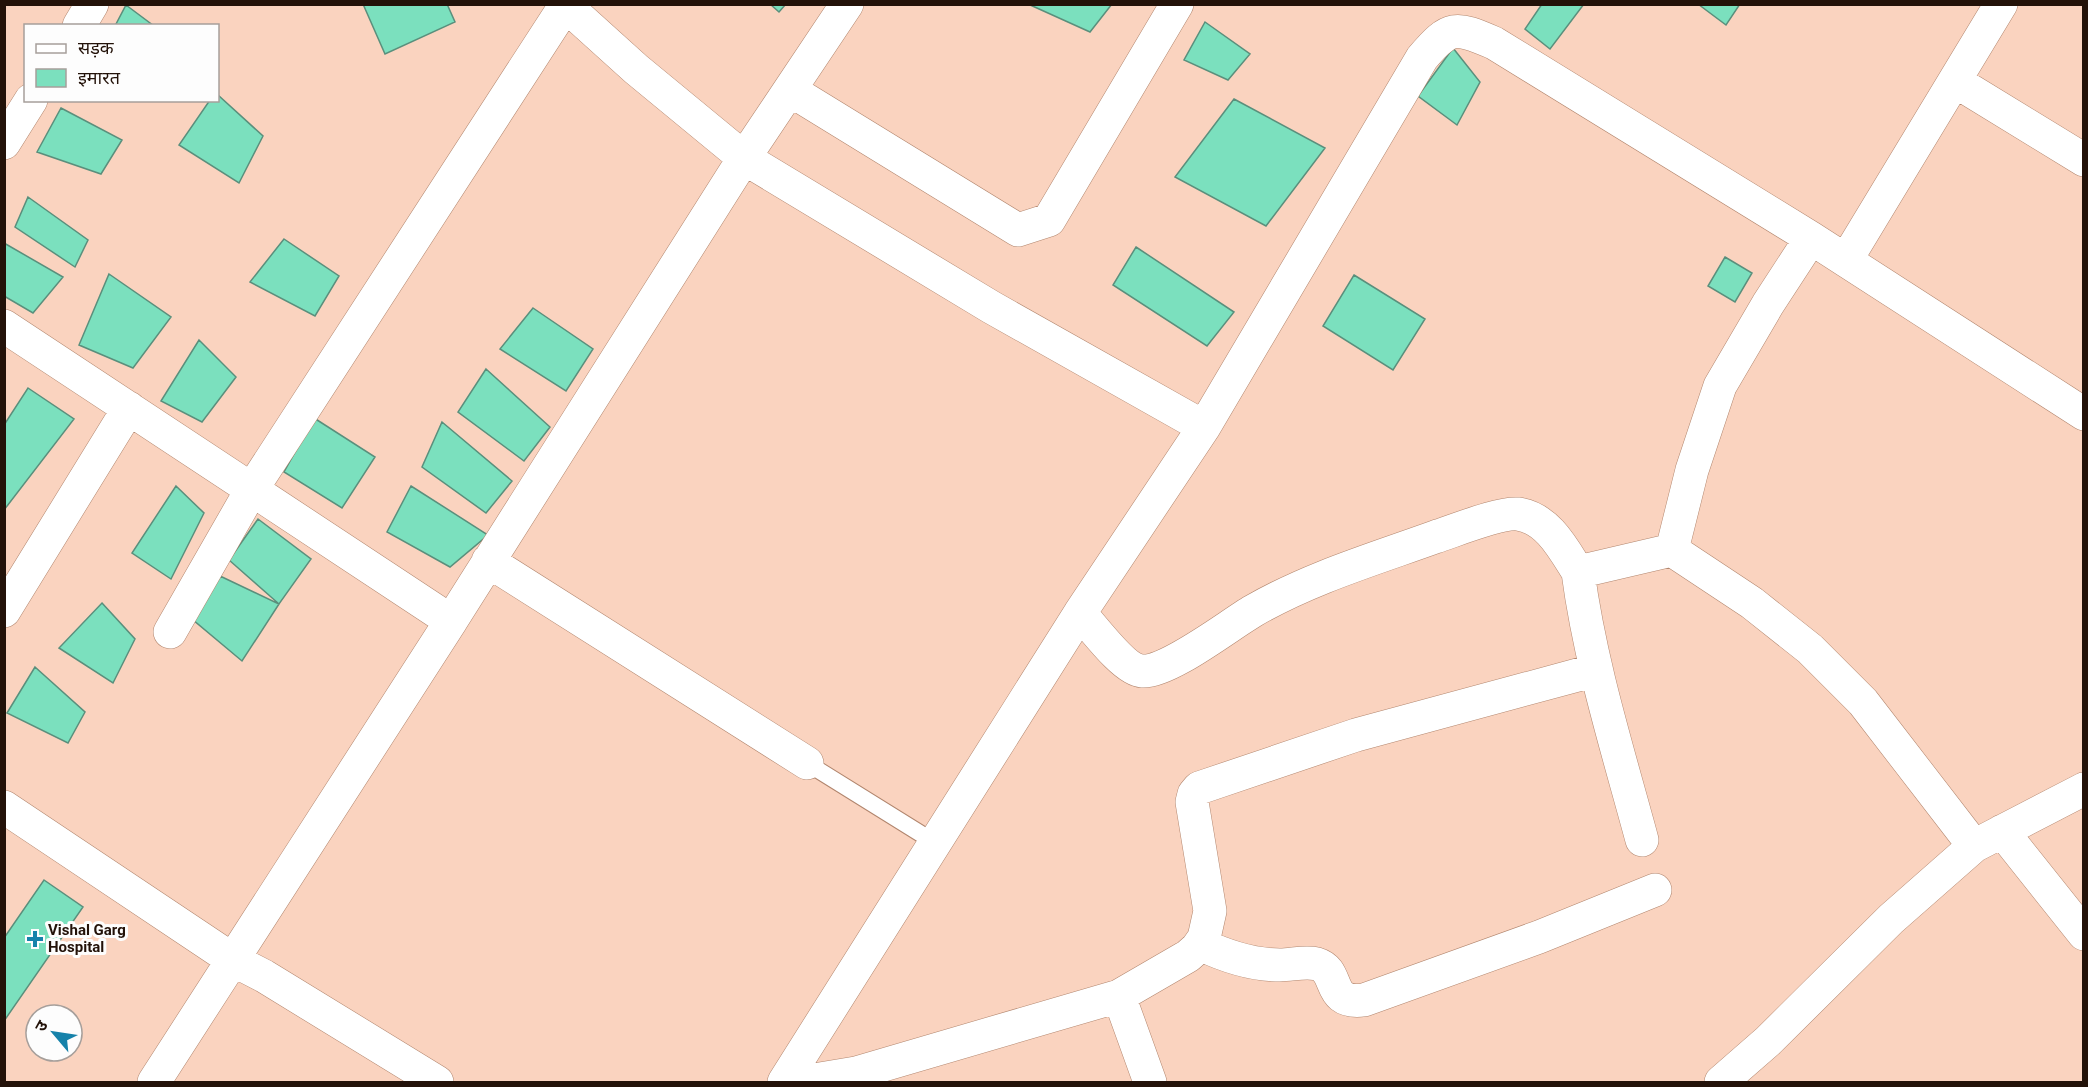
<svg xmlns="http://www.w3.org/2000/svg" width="2088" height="1087" viewBox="0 0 2088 1087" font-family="Roboto,'Noto Sans Devanagari',sans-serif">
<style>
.building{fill:#7be0be;stroke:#5a8f7c;stroke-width:1.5}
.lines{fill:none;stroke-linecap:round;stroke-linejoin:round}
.lane-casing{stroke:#b2866e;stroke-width:18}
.street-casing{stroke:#b2866e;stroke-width:34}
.lane{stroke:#fff;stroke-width:16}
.street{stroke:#fff;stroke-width:33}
.poi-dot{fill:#1682aa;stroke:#fdfdfd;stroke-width:2}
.labels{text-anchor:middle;stroke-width:6;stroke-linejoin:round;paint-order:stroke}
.poi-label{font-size:15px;font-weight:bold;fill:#231209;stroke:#fdfdfd;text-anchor:start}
</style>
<rect width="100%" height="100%" fill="#fad3bf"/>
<path class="building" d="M363,4H447L455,22L385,54Z
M770,4H786L779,12Z
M1028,4H1112L1090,32Z
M1542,4H1584L1550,49L1525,29Z
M1698,4H1740L1726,25Z
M126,5L154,26H115Z
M1205,22L1250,54L1228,80L1184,60Z
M1453,48L1480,82L1457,125L1418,96Z
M218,95L263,136L239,183L179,145L210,100H218Z
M1234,99L1325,148L1266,226L1175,177Z
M61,108L122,140L101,174L37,152Z
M28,197L88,240L75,267L15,227Z
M284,239L339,276L315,316L250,282Z
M4,243L63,277L33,313L4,296Z
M1136,247L1234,312L1207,346L1113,285Z
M1725,257L1752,273L1735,302L1708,286Z
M109,274L171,317L133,368L79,345Z
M1354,275L1425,319L1393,370L1323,326Z
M533,308L593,349L566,391L500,349Z
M199,340L236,377L202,422L161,401Z
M486,369L550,427L524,461L458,412Z
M28,388L74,419L4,510V425Z
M314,418L375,457L342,508L284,472Z
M442,422L512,481L486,513L422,467Z
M176,486L204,513L171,579L132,553Z
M411,486L488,535L450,567L387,532Z
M258,519L311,559L279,604L229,560Z
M220,576L279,604L242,661L192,619Z
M102,603L135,639L113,683L59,648Z
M35,667L85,712L68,743L7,713Z
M44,880L83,907L4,1021V938Z"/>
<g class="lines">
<defs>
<path id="lane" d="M807,763L934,842"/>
<path id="street" d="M564,4L636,69L744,158L991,307L1204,427
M79,26L92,4
M1955,81L2084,160
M790,90L1018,230L1049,220L1177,4
M4,143L31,100
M1846,260L2001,4
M4,326L451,621L154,1082
M1672,550L1692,470L1720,386L1768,304L1811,238
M488,561L807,763
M1578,572C1590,663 1618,751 1642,840
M4,611L129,408
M1080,613C1093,627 1124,670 1142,671C1168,673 1229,625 1253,611C1310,578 1374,559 1435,537C1454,531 1500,512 1518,514C1548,518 1564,550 1578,572L1672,550L1752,603L1810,649L1863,702L1974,846
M451,621L744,158L847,4
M170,632L252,489L565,6
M4,807L233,960L264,976L437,1082
M2002,831L2084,934
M1200,944C1225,956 1253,965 1280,965C1292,965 1305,961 1317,964C1341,971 1325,1005 1364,1000L1539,937L1655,890
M784,1082L1080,613L1204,427L1422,58C1450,25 1455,26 1494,43L1811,238L2084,414
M802,1082L856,1073L1119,996
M1150,1082L1119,996L1188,956L1197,948L1204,938L1210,911L1192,802L1194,794L1199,788L1356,735L1596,670
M1721,1082L1768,1041L1891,919L1974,846L2084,789"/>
</defs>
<use href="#lane" class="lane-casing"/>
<use href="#street" class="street-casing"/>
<use href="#lane" class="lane"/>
<use href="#street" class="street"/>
</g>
<path class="poi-dot" d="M32 930h6v6h6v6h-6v6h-6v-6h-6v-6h6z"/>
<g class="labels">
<g class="poi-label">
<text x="48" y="935">Vishal Garg<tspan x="48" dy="17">Hospital</tspan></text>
</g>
</g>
<rect width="2088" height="1087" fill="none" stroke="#231209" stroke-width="12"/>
<rect x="24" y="24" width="195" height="78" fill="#fdfdfd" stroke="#a69f9b" stroke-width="1.5"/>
<rect x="36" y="44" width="30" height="9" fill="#ffffff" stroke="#a69f9b" stroke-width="1.5"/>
<text x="78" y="54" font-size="18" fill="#231209">सड़क</text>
<rect x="36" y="69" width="30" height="18" fill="#7be0be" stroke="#a69f9b" stroke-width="1.5"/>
<text x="78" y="84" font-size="18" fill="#231209">इमारत</text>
<g transform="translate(54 1033) rotate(299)"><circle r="28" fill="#fdfdfd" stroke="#a69f9b" stroke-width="1.5"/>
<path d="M0-4.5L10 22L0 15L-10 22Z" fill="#1682aa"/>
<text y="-9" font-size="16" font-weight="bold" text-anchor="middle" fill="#231209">उ</text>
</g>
</svg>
